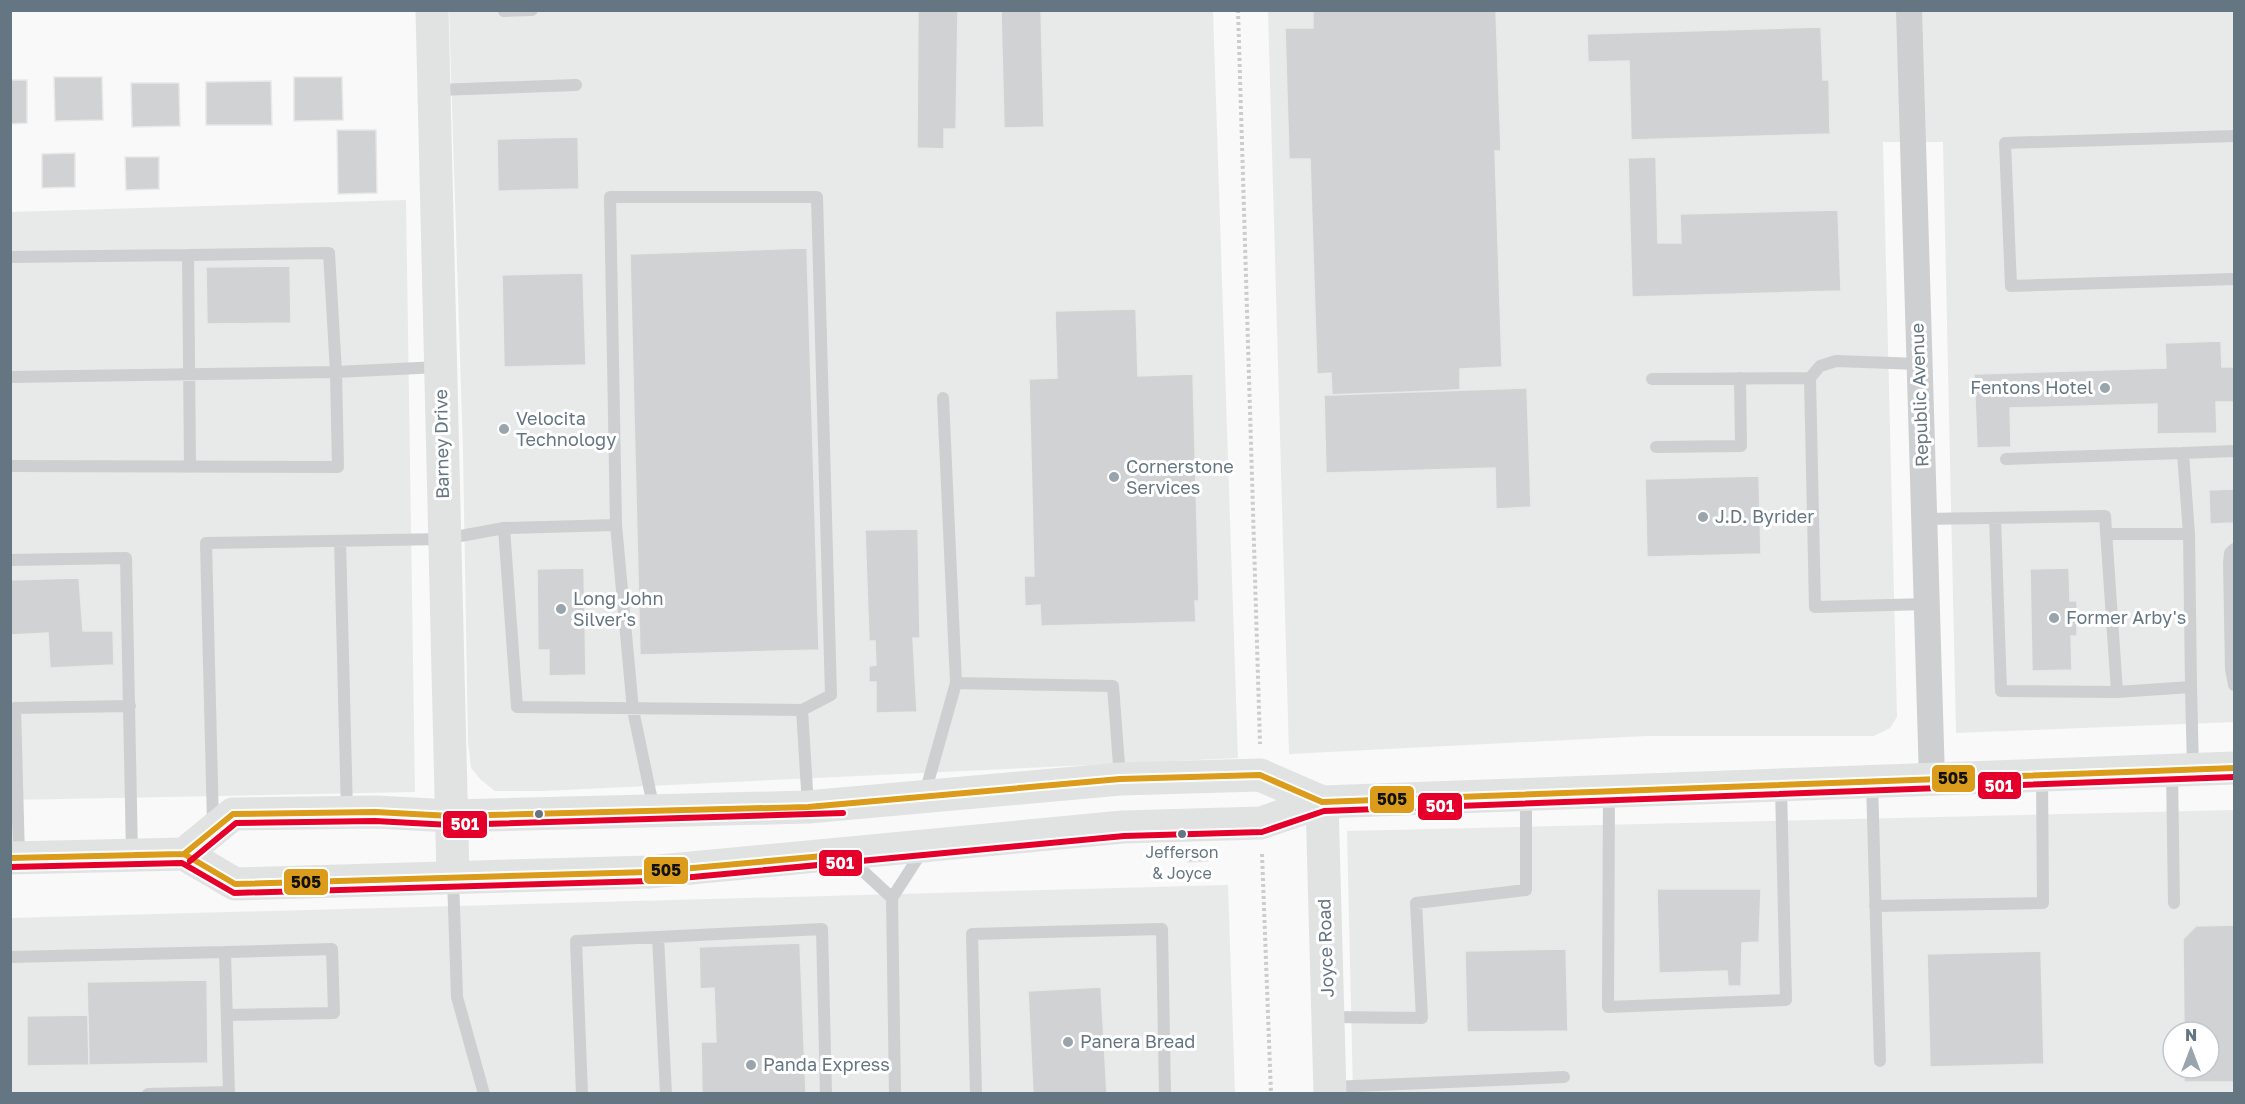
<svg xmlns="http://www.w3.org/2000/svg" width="2245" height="1104" viewBox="0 0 2245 1104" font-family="'Golos Text',sans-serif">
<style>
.built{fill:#e8e9e9;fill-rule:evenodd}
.building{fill:#d0d2d3;stroke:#e8e8e8;stroke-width:1.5}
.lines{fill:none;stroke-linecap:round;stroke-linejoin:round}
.path{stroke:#cbcccd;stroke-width:4;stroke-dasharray:3 3;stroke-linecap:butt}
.lane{stroke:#cecfd0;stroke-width:12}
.street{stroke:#cecfd0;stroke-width:26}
.secondary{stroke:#e1e2e2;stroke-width:33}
.primary{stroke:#e1e2e2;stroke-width:33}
.bus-1-casing{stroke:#fff;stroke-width:10}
.bus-2-casing{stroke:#fff;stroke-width:10}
.bus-1{stroke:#da9c1a;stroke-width:6}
.bus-2{stroke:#e4002b;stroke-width:6}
.poi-dot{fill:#99a4ac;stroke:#fff;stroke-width:2}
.bus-dot{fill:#657683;stroke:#fff;stroke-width:2}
.labels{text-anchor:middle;stroke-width:6;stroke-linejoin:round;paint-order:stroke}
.bus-label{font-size:16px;fill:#657683;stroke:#fff}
.poi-label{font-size:18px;fill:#657683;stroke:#fff;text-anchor:start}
.street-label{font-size:18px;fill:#657683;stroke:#fff}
.line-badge{stroke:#fff;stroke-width:2}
.badge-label{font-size:16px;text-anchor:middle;font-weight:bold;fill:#fff}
.pale-badge-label{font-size:16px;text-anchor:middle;font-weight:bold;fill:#111}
</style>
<rect width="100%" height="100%" fill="#f9f9f9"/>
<path class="built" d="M449,11H1213L1238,758L543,791H495L481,780L471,768L468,742L463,451Z
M1268,11H2234V722L1956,733L1943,142H1883L1897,717L1890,728L1874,736H1646L1289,754Z
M406,200L415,792L11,800L10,212Z
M2234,810V1093H1353L1347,831ZM2173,1032H2209V1068H2173Z
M1228,885L1235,1093H11L10,918Z"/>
<path class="building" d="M918,10H958L956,129H944V149L917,148Z
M1001,10H1041L1044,127L1004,128Z
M1313,10H1496L1501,151H1495L1502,367L1460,369V390L1332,395L1331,373L1317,374L1310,159H1289L1285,28H1313Z
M1821,27L1823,80H1829L1830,134L1631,140L1629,61L1588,62L1587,34Z
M54,77H102L103,120L55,121Z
M294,77H342L343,120L294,121Z
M10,80H27V123L10,124Z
M271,81L272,125H206V82Z
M131,83H179L180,126L132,127Z
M337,130H376L377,193L338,194Z
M578,137L579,189L498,191L497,139Z
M75,153V187L42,188V154Z
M125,157H159V189L126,190Z
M1656,157L1658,243H1681L1680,214L1838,210L1841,291L1632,297L1628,158Z
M807,248L819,650L640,655L630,254Z
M290,266L291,323L207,324L206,267Z
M583,273L586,365L504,367L502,275Z
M1136,309L1138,376L1193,374L1199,601H1195L1196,622L1041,626L1040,605L1025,606L1024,576H1034L1029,379L1057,378L1055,311Z
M2221,341L2222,367H2234V402H2216L2217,433L2157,434V404L2010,408L2011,447L1977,448L1974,374L2166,368L2165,343Z
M1527,388L1531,507L1496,509L1495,468L1326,473L1324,395Z
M1759,476L1761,554L1647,557L1645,479Z
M2234,489V523L2210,524L2209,490Z
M918,529L920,638H913L917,712L876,713V682H869V666L876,665L875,641H869L865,530Z
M584,568L586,675L549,676V650H538L537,569Z
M2069,568L2070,601H2077V636H2071L2072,670L2032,671L2030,569Z
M79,578L83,631H113L114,665L50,668L48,633L10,635V580Z
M1207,854L1208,861L1188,862V855Z
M1657,889H1761L1759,942L1742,943L1741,986H1728L1727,971L1659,973Z
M2234,925V1082H2184V1068H2209V1032H2184L2183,939L2196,926Z
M800,943L806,1094H702L701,1042H716L714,988L700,989L699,947Z
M1566,949L1568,1031L1467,1032L1465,951Z
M2041,951L2044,1064L1930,1067L1927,954Z
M207,980L208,1063L89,1065L87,982Z
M1101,987L1107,1094H1033L1028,991Z
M88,1015L89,1065L27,1066V1016Z"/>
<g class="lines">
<path class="path" d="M1238,10L1260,744
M1262,854L1271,1094"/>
<path class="lane" d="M504,11L532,10
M437,90L576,85
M2234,136L2005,143L2011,286L2234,279
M10,257L188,255L190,467
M1919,364L1836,361L1820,366L1810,378L1815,607L1927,604
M10,377L336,372L329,253L188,255
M1652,379L1810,378
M943,398L956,683
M1656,447L1741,446L1740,378
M2183,453L2234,451
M2006,459L2183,453L2189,534
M10,466L338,467L336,372L439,367
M1995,518L2001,691L2117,692
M1924,519L2105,516L2117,692L2191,687L2193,769
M616,525L610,197H817L831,695L802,710
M504,528L517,707L802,710L808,806
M2106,534H2189L2191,687
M340,541L347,812
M2234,549L2230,553L2229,563L2231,669L2234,685
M10,560L126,558L132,854
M2172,772L2174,903
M1872,782L1880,1061
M1609,792L1608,1007L1786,1000L1781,787
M925,793L956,683L1113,686L1120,778
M213,824L206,543L444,539L504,528L616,525L633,710L654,810
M19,857L15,708L130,706
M850,859L892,898L923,850
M453,878L457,997L484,1094
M892,898L895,1094
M1875,906L2043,903L2042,775
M658,937L666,1094
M225,952L332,949L334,1013L227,1015
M10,957L225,952L229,1094
M1329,1017L1422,1018L1416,903L1526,890V795
M1331,1087L1564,1077
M148,1094L229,1092
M582,1094L576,941L822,929L826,1094
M976,1094L972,934L1162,929L1165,1094"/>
<path class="street" d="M1909,10L1932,779"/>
<path class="secondary" d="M432,10L453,877
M1322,802L1330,1094"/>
<path class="primary" d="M184,854L233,814L375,812L451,816L808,807L1120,779L1260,775L1322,802
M10,858L184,854L235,884L649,872L1123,827L1261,823L1322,802L2234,768"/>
<defs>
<path id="bus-1" d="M134,855L184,854L235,884L649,872L845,854
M10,858L184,854L233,814L375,812L451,816L808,807L1120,779L1260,775L1322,802L2234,768"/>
<path id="bus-2" d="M190,861L236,823L375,821L451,825L843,813
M10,867L182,863L234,893L650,881L1124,836L1262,832L1324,811L2234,777"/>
</defs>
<use href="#bus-1" class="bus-1-casing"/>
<use href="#bus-2" class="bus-2-casing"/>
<use href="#bus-1" class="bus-1"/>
<use href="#bus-2" class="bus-2"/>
</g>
<g class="poi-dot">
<circle cx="2105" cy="388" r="6"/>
<circle cx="504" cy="429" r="6"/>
<circle cx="1114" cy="477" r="6"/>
<circle cx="1703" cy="517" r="6"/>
<circle cx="561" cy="609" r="6"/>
<circle cx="2054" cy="618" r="6"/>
<circle cx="1068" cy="1042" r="6"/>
<circle cx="751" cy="1065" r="6"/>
</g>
<g class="bus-dot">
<circle cx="539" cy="814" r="5"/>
<circle cx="1182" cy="834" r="5"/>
</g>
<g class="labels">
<g class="bus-label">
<text x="1182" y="858">Jefferson<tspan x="1182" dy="21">&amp; Joyce</tspan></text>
</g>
<g class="poi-label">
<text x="2093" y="394" text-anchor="end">Fentons Hotel</text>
<text x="516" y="425">Velocita<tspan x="516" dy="21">Technology</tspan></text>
<text x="1126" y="473">Cornerstone<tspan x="1126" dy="21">Services</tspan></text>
<text x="1715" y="523">J.D. Byrider</text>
<text x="573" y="605">Long John<tspan x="573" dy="21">Silver's</tspan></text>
<text x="2066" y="624">Former Arby's</text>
<text x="1080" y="1048">Panera Bread</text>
<text x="763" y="1071">Panda Express</text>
</g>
<g class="street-label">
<text transform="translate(1920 395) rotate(-92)" y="6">Republic Avenue</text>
<text transform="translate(442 444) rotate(-91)" y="6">Barney Drive</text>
<text transform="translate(1326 948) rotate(-92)" y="6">Joyce Road</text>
</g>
</g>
<g class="line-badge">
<rect x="1931" y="764" width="45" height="29" rx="6" fill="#da9c1a"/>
<rect x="1977" y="771" width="45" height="29" rx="6" fill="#e4002b"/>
<rect x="1369" y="785" width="46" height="29" rx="6" fill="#da9c1a"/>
<rect x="1417" y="792" width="46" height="29" rx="6" fill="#e4002b"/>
<rect x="442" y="810" width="46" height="29" rx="6" fill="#e4002b"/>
<rect x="818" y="849" width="45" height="28" rx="6" fill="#e4002b"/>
<rect x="643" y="856" width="46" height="29" rx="6" fill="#da9c1a"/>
<rect x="283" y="868" width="46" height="28" rx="6" fill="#da9c1a"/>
</g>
<g class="badge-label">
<text x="1999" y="792">501</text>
<text x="1440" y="812">501</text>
<text x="465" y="830">501</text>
<text x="840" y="869">501</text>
</g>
<g class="pale-badge-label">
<text x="1953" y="784">505</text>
<text x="1392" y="805">505</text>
<text x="666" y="876">505</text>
<text x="306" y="888">505</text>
</g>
<rect width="2245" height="1104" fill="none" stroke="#657683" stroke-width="24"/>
<g transform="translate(2191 1050)"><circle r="28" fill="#ffffff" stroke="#c1c8cd" stroke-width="1.5"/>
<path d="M0-4.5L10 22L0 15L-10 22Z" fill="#99a4ac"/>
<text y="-9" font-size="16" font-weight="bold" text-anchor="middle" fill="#657683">N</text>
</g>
</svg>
